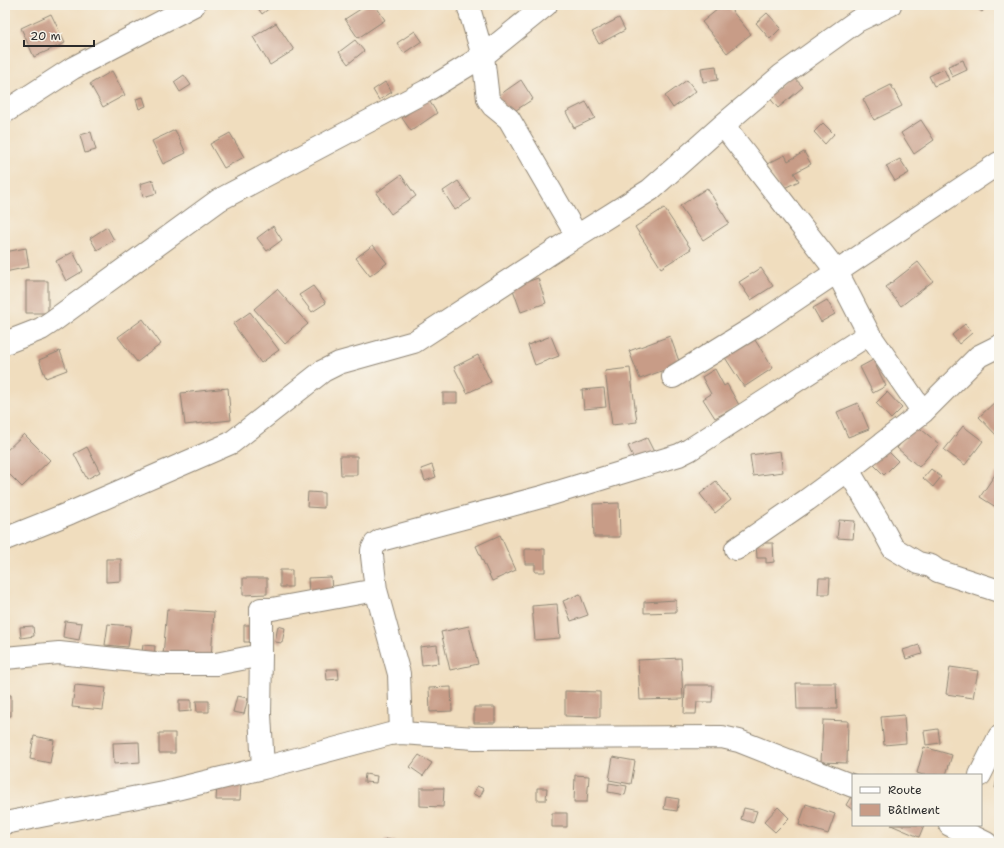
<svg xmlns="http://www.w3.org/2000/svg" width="1004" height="848" viewBox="0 0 1004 848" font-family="'Shantell Sans',sans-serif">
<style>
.building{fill:#c89c87}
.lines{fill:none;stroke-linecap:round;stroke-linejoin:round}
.minor-casing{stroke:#8e8474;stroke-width:24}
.minor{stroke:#fff;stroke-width:22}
</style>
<rect width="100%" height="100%" fill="#f7f3e8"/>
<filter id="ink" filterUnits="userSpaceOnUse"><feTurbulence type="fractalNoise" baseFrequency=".025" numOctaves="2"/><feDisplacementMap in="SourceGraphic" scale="8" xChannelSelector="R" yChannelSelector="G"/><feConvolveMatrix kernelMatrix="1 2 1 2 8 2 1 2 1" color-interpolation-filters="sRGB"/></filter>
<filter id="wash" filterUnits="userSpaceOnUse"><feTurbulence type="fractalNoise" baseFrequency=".012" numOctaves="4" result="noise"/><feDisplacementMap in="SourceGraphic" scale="16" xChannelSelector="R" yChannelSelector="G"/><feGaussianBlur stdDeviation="0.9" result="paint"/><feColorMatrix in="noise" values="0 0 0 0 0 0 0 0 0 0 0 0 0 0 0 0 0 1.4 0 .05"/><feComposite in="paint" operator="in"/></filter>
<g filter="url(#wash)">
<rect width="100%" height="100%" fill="#f0ddbe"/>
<g id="blocks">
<path class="building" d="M256,5H269L271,7L262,14Z
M367,5H375L385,20L358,38L345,19Z
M723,5H727L751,34L727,53L702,22Z
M973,5H988L982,12Z
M767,13L781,28L770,39L756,23Z
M51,14L65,43L34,57L21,28Z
M619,18L625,30L599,44L592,32Z
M276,23L294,50L270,65L253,37Z
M415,31L422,41L404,53L397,43Z
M355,40L364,51L348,64L339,52Z
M963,60L967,70L952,77L948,66Z
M716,66L718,80L703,82L701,68Z
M944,69L949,80L934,86L929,76Z
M112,71L125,95L103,107L90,84Z
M184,75L191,85L180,92L174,82Z
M792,75L803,87L778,108L768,96Z
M521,80L533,99L510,114L498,96Z
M687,80L696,91L673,108L665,96Z
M385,82L392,92L379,100L373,90Z
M891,85L902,106L874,120L863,99Z
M143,97L146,106L139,109L136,99Z
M428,99L437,113L411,131L402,118Z
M586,102L595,118L574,128L566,112Z
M921,120L934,140L914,154L901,133Z
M823,123L834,134L825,144L814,132Z
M175,130L186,153L163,164L152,141Z
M91,132L96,150L85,153L80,135Z
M230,133L244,157L224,168L210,144Z
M804,152L811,164L794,173L799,181L780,190L767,164L785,155L788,161Z
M900,159L909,173L895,181L886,166Z
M401,175L416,196L391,214L376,193Z
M153,180L157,193L143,197L140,184Z
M458,181L471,200L455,210L443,191Z
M707,188L729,223L703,240L680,206Z
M664,208L691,249L661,268L635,227Z
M273,226L282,240L267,251L257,238Z
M107,227L114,240L97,250L90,238Z
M373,245L387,263L370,276L356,258Z
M26,248L29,267L5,272V252Z
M73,252L83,271L66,281L56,261Z
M918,262L933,281L901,306L886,287Z
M761,268L773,286L751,300L739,282Z
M538,278L546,303L521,312L512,287Z
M26,281H48V313H26Z
M313,286L326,303L312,312L299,295Z
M277,289L308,324L285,344L254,309Z
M827,300L835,314L821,322L813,308Z
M250,312L279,350L261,363L233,324Z
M143,319L161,344L137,362L118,337Z
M965,324L972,333L959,344L952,335Z
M551,336L559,356L535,365L528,345Z
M670,336L680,364L640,379L629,351Z
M753,337L773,368L744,387L724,356Z
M60,351L67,370L46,378L39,360Z
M478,355L491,382L467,393L454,367Z
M873,360L886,386L873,393L860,367Z
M630,368L637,422L612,425L605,371Z
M715,369L724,386L727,384L739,405L715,418L703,399L711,394L702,377Z
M228,388L231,420L185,425L181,393Z
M604,388L606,407L584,409L582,390Z
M887,392L902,408L891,419L876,403Z
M443,393H457V403H443Z
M999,398V437H998L979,417Z
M858,403L869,429L848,437L837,412Z
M916,425L939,444L919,467L897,448Z
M963,426L983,441L965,465L944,450Z
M24,434L50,460L22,487L5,470V452Z
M647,438L654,452L635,461L628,446Z
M87,447L100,472L87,479L74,454Z
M886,449L898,461L884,475L872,463Z
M780,451L783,472L753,476L750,455Z
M340,456H357V475H341Z
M432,465L436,477L425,481L421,469Z
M931,469L941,477L933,487L923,478Z
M996,473L999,475V509L980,497Z
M716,481L731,500L715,513L700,494Z
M308,492L324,493V508L307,507Z
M619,503L620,537H594L593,504Z
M839,520L855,521L853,539L837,538Z
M500,535L516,570L492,581L476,546Z
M756,543H773L774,562L766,563V558H757Z
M525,549H545V572H535V564H525Z
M106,559H121V581L106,582Z
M280,570H292V587H280Z
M331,577L332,591L309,592L308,578Z
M243,578H267V594L243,595Z
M819,578H830L829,594H818Z
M580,594L588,615L571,621L563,601Z
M676,600V612L644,613V602Z
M557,604L560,638L535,640L532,606Z
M167,609L214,612L211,659L163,656Z
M65,621L82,623L79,640L63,637Z
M108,624L131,626L128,647L105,645Z
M244,625H254V642H244Z
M33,626L34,636L21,638L20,627Z
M278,626L285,628L282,643L275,642Z
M469,626L478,664L450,670L441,632Z
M143,645L155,646L154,660L141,659Z
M437,645L439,663L422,665L420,647Z
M919,645L922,654L906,659L903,650Z
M681,658L683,699L640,700L638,660Z
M950,667L978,671L973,698L946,694Z
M326,669H338L339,679L327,680Z
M796,683H836L837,709H797Z
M75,685L106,688L103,710L72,707Z
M685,685H713L712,702H697L696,714H684Z
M451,687L452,711L430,712L429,688Z
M565,691L600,692V717L565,716Z
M5,695H11V716H5Z
M237,696L248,698L244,714L233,712Z
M179,700H191V711L179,712Z
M196,701H209V712H197Z
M474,707H495V723H474Z
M904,715L906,743L884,745L881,717Z
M823,720L848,721L847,763L821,762Z
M938,729L940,743L926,745L924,731Z
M159,733H175V753H159Z
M34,736L54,740L50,763L30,759Z
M139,742L140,762L114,764L113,743Z
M924,747L952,755L946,775H923L917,773Z
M419,755L432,763L423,776L410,767Z
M613,757L635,761L631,784L609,780Z
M365,774L377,776L376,783L364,782Z
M998,774H999V789L995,788Z
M575,775L589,776L587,802H574Z
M609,783L627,786L625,795L608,792Z
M217,785H241L240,800H216Z
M477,786L484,789L480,797L473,794Z
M420,788H444L443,807L420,806Z
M537,788H547L546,800H537Z
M853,793V810L846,805Z
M666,797L679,799L677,811L664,809Z
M806,804L835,814L828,834L799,825Z
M778,807L789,818L775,832L764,822Z
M744,808L757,811L753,823L741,819Z
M552,813H567V827H552Z
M891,825H924L919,837Z
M385,839L395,841V843H384Z"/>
</g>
</g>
<g filter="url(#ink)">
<use href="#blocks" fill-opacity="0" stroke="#8e8474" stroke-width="1"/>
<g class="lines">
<defs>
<path id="minor" d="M468,5L483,56L488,99L493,106L509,119L577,236
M5,112L73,68L194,5
M723,125L837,272L869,334L923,412
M5,343L41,329L53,321L219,200L426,91L483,56L546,5
M673,377L756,326L999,163
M848,470L879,522L893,548L918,563L931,566L938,571L999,591
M5,539L70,513L231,443L323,371L339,363L414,342L577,236L650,190L723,125L782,75L857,21L890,5
M736,549L807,500L848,470L923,412L979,356L999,346
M5,658L59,653L163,664H216L261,655
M401,733L399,674L376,590L372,556V550L375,544L381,540L545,496L679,455L689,450L869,334
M263,768L260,714L261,655V609H272L376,590
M980,775L999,737
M5,823L168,791L263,768L390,734L401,733L475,738L722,737L739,741L853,786
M950,825L986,843"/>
</defs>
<use href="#minor" class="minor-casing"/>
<use href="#minor" class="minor"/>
</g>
</g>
<rect width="1004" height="848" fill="none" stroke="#f7f3e8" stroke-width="20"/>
<rect x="852" y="774" width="130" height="52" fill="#f7f3e8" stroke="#a5a39c"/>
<rect x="860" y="787" width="20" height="6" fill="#ffffff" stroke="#a5a39c"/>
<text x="888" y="794" font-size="12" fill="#2b2b2b">Route</text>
<rect x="860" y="804" width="20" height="12" fill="#c89c87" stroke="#a5a39c"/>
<text x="888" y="814" font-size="12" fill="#2b2b2b">Bâtiment</text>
<path d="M24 40v6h70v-6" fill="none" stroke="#2b2b2b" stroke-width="2"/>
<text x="30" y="40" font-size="12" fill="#2b2b2b" stroke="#f7f3e8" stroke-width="3" paint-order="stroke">20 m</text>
</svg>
